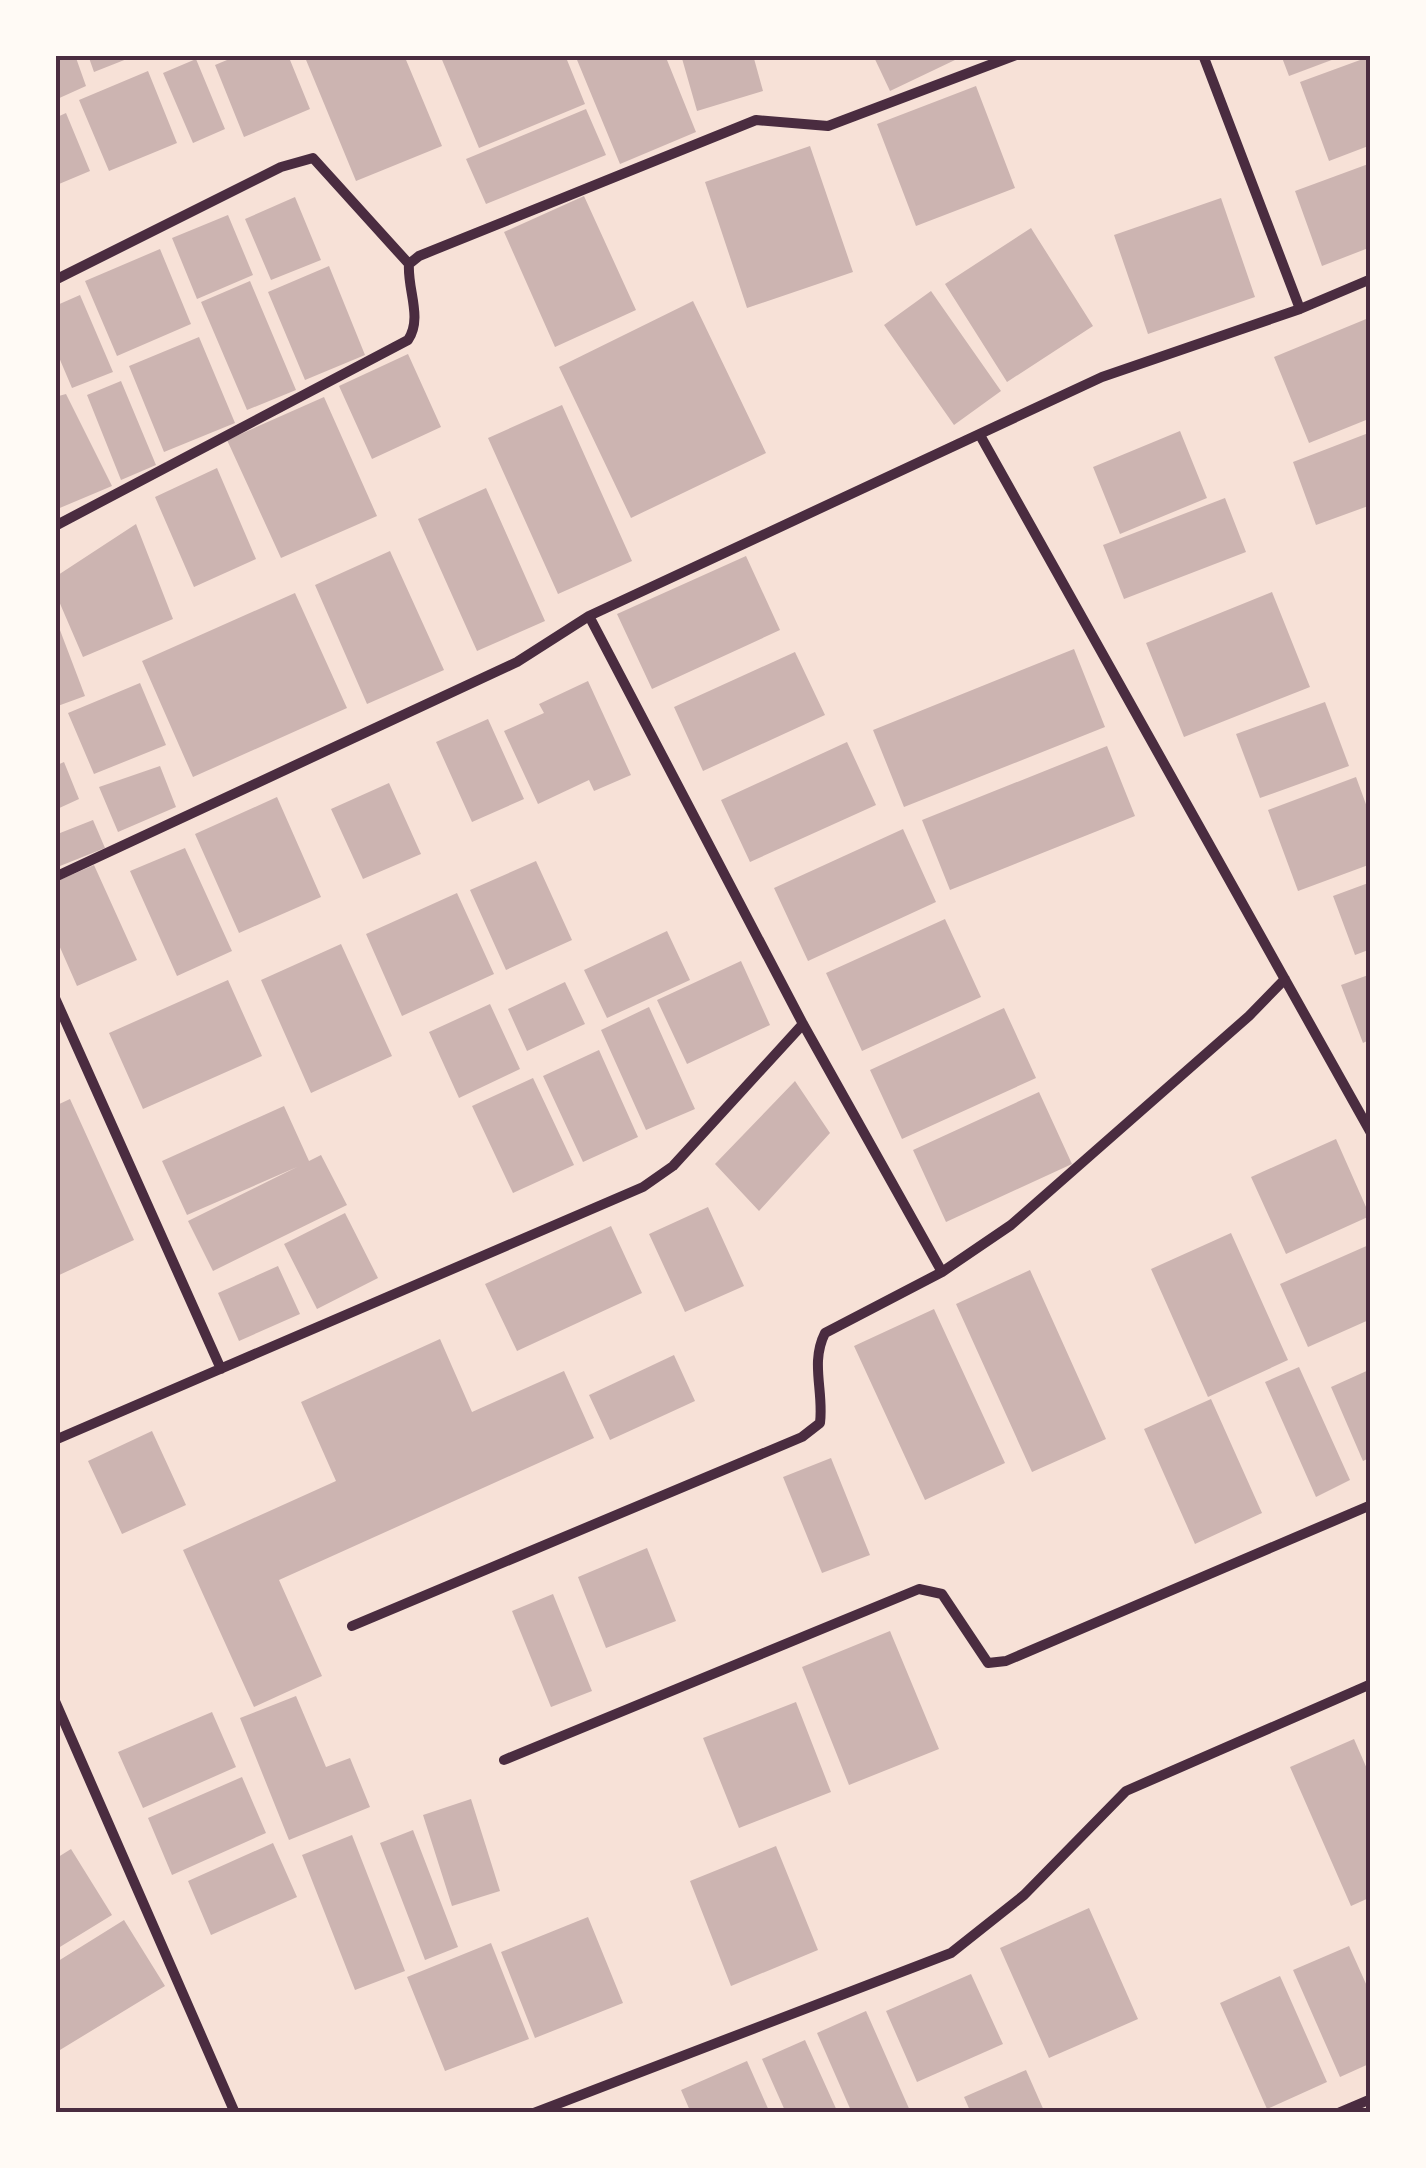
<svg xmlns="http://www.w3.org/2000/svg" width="1426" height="2168" viewBox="0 0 1426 2168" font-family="'Crimson Pro',serif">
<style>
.building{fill:#ccb4b1}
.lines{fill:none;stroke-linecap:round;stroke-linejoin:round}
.minor{stroke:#4a2c40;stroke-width:10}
.neatline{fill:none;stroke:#4a2c40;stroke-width:4}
</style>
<rect width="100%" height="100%" fill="#f7e1d7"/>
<path class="building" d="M55,55H75L86,86L55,100Z
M88,55H137L94,72Z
M239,55H288L310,109L244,137L215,65Z
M304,55H404L442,146L356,181Z
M440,55H565L585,104L479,148Z
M575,55H665L696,132L620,164Z
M681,55H753L763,91L697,111Z
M873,55H953L955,60L890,91Z
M1281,55H1345L1289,76Z
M1371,56V145L1329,161L1300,82Z
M196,59L225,129L193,143L163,73Z
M148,71L177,143L109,171L79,100Z
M976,86L1015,188L916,226L877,124Z
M586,109L606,155L486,204L466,159Z
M66,113L90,171L59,184L55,118Z
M810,146L853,272L747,308L705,182Z
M1371,163V247L1322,266L1295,191Z
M584,196L636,310L555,347L504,232Z
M295,197L321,260L271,280L245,219Z
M1221,198L1255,297L1148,334L1114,235Z
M228,215L253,275L197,299L172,238Z
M1031,228L1093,326L1007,382L945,284Z
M160,249L191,324L117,356L85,281Z
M329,266L365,355L305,380L268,292Z
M250,281L296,390L247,410L201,302Z
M931,291L1001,391L954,425L884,325Z
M80,295L113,372L72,388L55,348V306Z
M693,301L766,453L631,518L559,367Z
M1371,317V418L1309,443L1274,357Z
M199,337L235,423L164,452L129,366Z
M408,354L441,427L372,459L339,386Z
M121,381L156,465L121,480L87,395Z
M66,394L112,486L55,510V397Z
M324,397L377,516L281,558L227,440Z
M562,405L632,561L558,594L488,438Z
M1180,431L1207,498L1120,534L1093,467Z
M1371,432V505L1316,525L1293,462Z
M217,468L256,559L194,587L155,497Z
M486,488L545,621L477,651L418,519Z
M1225,498L1246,552L1124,599L1103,545Z
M136,524L173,619L83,657L55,592V577Z
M390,551L444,670L367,704L315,585Z
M746,556L780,630L652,689L617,614Z
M1272,592L1310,687L1184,737L1146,643Z
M295,593L347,708L193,777L142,661Z
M55,617L85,696L55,707Z
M1074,649L1105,727L904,807L873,730Z
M795,652L825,715L703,771L674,707Z
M588,681L631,775L594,791L589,780L538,804L504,731L544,713L539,704Z
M140,683L166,745L94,774L68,713Z
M1325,702L1349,766L1260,798L1236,734Z
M488,719L524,799L472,822L436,742Z
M847,742L876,805L750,862L721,800Z
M1107,746L1135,816L950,890L922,820Z
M64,762L79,799L55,810V766Z
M160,766L176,807L118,832L99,787Z
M1356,777L1371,818V864L1298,891L1268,810Z
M389,783L421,854L363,879L331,809Z
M277,797L321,897L239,933L195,834Z
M93,820L105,848L55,868V835Z
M903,829L936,902L808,961L774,888Z
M185,848L232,951L177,976L130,871Z
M536,861L572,940L506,970L470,890Z
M94,865L137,960L77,986L55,936V882Z
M1371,882V949L1355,955L1333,896Z
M457,893L494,974L402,1016L366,934Z
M945,919L981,997L862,1051L826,973Z
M667,931L690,980L607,1018L584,970Z
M341,944L392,1056L311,1093L261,980Z
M741,961L770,1025L687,1064L657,1000Z
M1371,974V1039L1363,1043L1341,985Z
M228,980L262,1056L143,1109L109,1033Z
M565,982L585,1024L527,1051L508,1009Z
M490,1004L520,1069L459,1098L429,1032Z
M649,1007L695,1109L646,1130L601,1030Z
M1004,1008L1036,1078L902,1139L870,1070Z
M599,1050L638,1137L583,1162L543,1076Z
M533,1078L574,1165L513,1193L472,1106Z
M795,1081L830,1133L759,1211L715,1164Z
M1039,1092L1072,1164L946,1222L913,1150Z
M70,1099L134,1240L55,1277V1106Z
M284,1106L309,1161L321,1155L347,1205L213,1271L188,1221L297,1167L187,1215L162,1161Z
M1336,1139L1370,1216L1286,1254L1251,1177Z
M708,1207L744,1286L685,1312L649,1234Z
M345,1213L378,1278L317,1309L284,1244Z
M611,1226L642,1293L517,1351L485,1284Z
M1231,1233L1288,1360L1208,1397L1151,1269Z
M1371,1244V1319L1308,1347L1280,1284Z
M278,1266L300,1314L239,1341L218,1293Z
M1030,1270L1106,1439L1032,1472L956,1304Z
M934,1309L1005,1463L925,1500L854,1346Z
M440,1339L472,1412L564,1371L594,1438L279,1580L322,1676L254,1707L183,1550L336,1481L301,1402Z
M674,1355L695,1401L610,1440L589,1395Z
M1299,1367L1350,1480L1316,1497L1265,1382Z
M1371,1369V1457L1363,1461L1331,1387Z
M1211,1399L1262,1513L1195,1544L1144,1429Z
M152,1431L186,1505L122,1534L88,1461Z
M831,1458L870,1555L822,1573L783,1477Z
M647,1548L676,1621L606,1648L578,1577Z
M553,1594L592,1691L551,1707L512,1611Z
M890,1631L939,1749L849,1785L802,1667Z
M296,1696L326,1767L350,1758L370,1807L289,1840L240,1718Z
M796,1702L831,1792L739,1828L703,1738Z
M212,1712L236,1767L143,1808L118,1752Z
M1354,1739L1371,1778V1897L1351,1906L1290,1767Z
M242,1777L266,1833L172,1875L148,1818Z
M471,1799L500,1891L452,1906L423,1815Z
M413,1830L458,1947L425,1960L380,1843Z
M352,1835L405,1971L355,1990L302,1855Z
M273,1843L297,1897L211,1935L188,1881Z
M776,1846L818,1950L731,1986L690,1881Z
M71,1849L112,1915L55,1950V1859Z
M1089,1908L1138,2019L1049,2058L1000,1948Z
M588,1917L623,2003L535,2038L501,1952Z
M124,1920L165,1986L55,2053V1963Z
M491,1943L529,2039L445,2071L407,1977Z
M1349,1946L1371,1995V2063L1340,2077L1293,1970Z
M971,1974L1003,2044L917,2082L886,2011Z
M1280,1976L1327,2082L1267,2109L1220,2003Z
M866,2011L911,2113H852L817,2033Z
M805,2040L838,2113H786L762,2059Z
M747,2061L770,2113H691L681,2090Z
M1026,2070L1045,2113H971L964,2097Z"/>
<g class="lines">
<path class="minor" d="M1203,55L1300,309
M55,280L281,167L313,158L409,264
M981,437L1371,1133
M55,526L408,340C423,318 407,289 409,264L419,256L756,120L828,126L1016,55
M589,616L803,1024L942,1272
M55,877L517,662L589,616L1102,377L1300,309L1371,279
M55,998L221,1369
M55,1440L643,1187L673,1166L803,1024
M352,1626L802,1437L820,1423C824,1391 810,1363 825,1333L942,1272L1011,1225L1249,1016L1285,979
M55,1701L235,2113
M504,1760L919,1589L942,1594L988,1663L1006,1661L1371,1505
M534,2113L951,1953L1024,1895L1126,1791L1371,1684
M1338,2113L1371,2099"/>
</g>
<rect width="1426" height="2168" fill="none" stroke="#fffaf5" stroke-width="115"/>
<rect x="58" y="58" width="1310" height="2052" class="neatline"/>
</svg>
